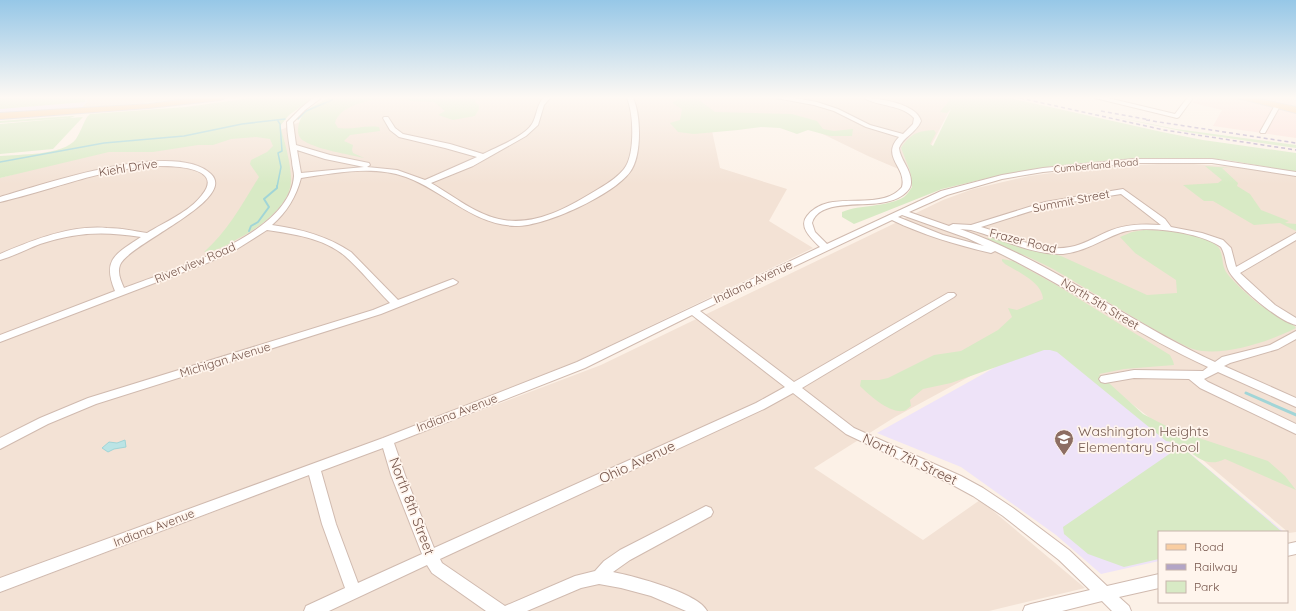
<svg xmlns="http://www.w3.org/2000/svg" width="1296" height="611" viewBox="0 0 1296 611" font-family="Quicksand,sans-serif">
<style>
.residential{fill:#f3e2d5}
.commercial{fill:#fce1db}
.education{fill:#eee3f8}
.green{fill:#d8eac5}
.water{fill:#bbe4e5;stroke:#a1d5d7}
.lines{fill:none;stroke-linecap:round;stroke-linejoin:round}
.stream-far2{stroke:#a1d5d7;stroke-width:1.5}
.stream-far1{stroke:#a1d5d7;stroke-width:2}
.stream{stroke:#a1d5d7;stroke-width:3}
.minor-casing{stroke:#d0baaf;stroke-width:2}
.major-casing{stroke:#d8cfcd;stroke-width:2}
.minor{fill:#fff;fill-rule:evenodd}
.major{fill:#f9cda1;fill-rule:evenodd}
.rail{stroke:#b3a5c6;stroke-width:1.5;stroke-dasharray:4 3;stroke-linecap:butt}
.labels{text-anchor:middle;stroke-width:3.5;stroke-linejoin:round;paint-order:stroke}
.far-street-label{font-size:10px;fill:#75554b;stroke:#fff5ed}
.street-label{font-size:12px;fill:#75554b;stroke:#fff5ed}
.near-education-label{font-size:14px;fill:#785e54;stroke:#fff5ed;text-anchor:start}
.near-street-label{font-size:14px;fill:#75554b;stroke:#fff5ed}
</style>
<rect width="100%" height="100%" fill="#fcf1e7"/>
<path class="residential" d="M87,98H198L81,108L87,102Z
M368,98H682L709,117L720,168L787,189L769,221L813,248L573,363L379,439L0,579V178L112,148L273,133L351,101Z
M686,98H956L915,176L868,156L794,120L710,116Z
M1179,163L1296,171V532L1289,533L1185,445L1044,336L895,417L814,468L923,540L980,500L1085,588L989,611H0V593L601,365L943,200L973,189L1029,176L1097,167Z"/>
<path class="commercial" d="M1197,98H1287L1296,100V138L1213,126L1222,110L1193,103Z"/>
<path class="education" d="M0,98H87V102L81,108L0,113Z
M1044,340L1181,446L1284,532H1159V561L1101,574L1056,535L961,467L877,433Z"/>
<path class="green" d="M0,98H85V102L0,109Z
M250,98H313L289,115L280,126C285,142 291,164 291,180C291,205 260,227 241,237C230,243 217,252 204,252C228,231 242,204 259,177L250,164L251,160L267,152L273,146L270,139L256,137L231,139L213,145H198L153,152H109L0,178V156C20,154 63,156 76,139C80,133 83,124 87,117L90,114L186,107Z
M328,98H382C367,101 339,106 335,123L338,128C352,130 365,125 379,127L380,131L350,135L344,141L353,145L352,150L353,153L364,158C347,154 319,150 304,141C300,139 298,135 298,131C299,111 312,107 328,98Z
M406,98H479L475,101L476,103L479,105V109L475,116L453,120L438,115L445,111L434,102L411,101Z
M680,98H701L699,100L715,112L792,114L817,121L823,129L834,131L853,129L852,136H830L808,130L797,134L780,128L761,127L738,130L694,134L678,132L670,123L680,120L682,109L672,103Z
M951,98H1009L1162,132L1203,140L1296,153V172L1227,160L1178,158L1123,159L1053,166L984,179L942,189L854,224L842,217V212C861,204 885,208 904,197C907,195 910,190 912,187L910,171L901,148C911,133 918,131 934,130L936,133L930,144L933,146L951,109L947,113L940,112Z
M1101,114L1176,129L1296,145V148L1186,132Z
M72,116H75L70,118L83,117L53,149L0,154V124L68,118L0,123V121Z
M1205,166L1230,168H1222L1238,183L1237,186L1250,194L1261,210L1289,221L1285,223L1296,224V231L1280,223L1254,225L1213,201H1204L1183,185L1218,183L1222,180Z
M1144,230C1163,230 1201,233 1216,245C1224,251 1221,262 1225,270C1228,277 1248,295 1255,301C1264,310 1291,320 1296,328C1270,341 1232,354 1202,351C1190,350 1177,341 1166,336C1128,315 1091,291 1053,269C1032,258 1009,249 987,239L990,237L1061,256L1147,295L1177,293L1176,280L1135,253L1120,237L1132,232Z
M1002,259L1013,261L1058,286L1170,355L1173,361L1174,365L1124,369L1099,374L1143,414L1172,429L1268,461L1285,476L1296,490L1225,459C1207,468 1198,457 1182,447L1281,531L1159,532V559L1124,567L1088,554L1064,534L1063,527L1181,446L1176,443L1166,441L1057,352L1050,350H1044L951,383L923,389L910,400L911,406C908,408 906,411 903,411C889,413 869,395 860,386L861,380H879L888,378L934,355L961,351L998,330L1012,317L1008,308L1017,310L1043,299C1042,282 1018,272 1005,264L1002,261Z"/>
<path class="water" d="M125,440L126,447L114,449L108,452L102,448L109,442L117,443Z"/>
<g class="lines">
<path class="stream-far2" d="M298,119L306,111L332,100V98
M0,162L104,143L184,136L242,124L285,119
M277,187L281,167L278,153L282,151L280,124L278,121"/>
<path class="stream-far1" d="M249,231L251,226L258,222L269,207L264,199L277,188V186"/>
<path class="stream" d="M1246,393L1296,415"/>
<defs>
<path id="minor" d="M313,98H321L305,110L293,122L296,145L330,155L369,163L370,165L367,167L397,170L425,180L477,157L445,148L399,137L390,130L383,118L384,117H388L395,128L403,134L450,144L483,154C496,147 524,137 532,124C537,116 536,107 543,98H550L544,105L538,125L526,136L473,166L431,183C454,196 477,216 504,220C537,225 567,208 595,191C605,185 616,179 624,169C635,156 634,114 627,98H633C641,115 642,156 630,172C613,195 544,227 515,226C472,224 444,191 406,177C373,165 335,173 301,178C296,197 287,212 272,225C301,229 327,236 351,252L398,300L450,280L453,279L458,282L456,284L381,314L96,404L48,424L0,449V438L40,418L88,398L373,310L390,303C375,288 361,270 345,256C324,238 293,234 267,230L237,249L207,263L0,342V335L115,291C102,260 115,254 141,237C103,231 77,232 40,244C27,249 14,256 0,260V254C33,240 70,225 107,228C121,228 134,231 147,233C165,222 189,212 202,195C229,162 153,165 139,167C91,173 47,191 0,202V197C44,184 175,139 211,174C238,200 128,244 120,265C117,273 121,281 124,288C171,270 290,236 294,176C294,171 292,166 292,161C290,148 287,135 287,122L301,108ZM297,150L325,159L364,167L301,173Z
M776,98H795L817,102L838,109L870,125L903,134L913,124L914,118C901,104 879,107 864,98C880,98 917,104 921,121C916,133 903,137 899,148C900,160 912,170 911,183C911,188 907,192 903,195C896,200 888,202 880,203C862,206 818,200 812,223L815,232L827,244L941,191L1002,175L1043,168L1133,159H1212L1296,172V176L1212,163H1133L1043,172L1002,179L947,195L909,212L949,226L953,224L971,225L1045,202L1123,189L1165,219L1171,227L1202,233L1223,240L1231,248L1236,267L1296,233V240L1240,273L1275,305L1296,318V325C1278,321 1240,288 1230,273C1225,265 1226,255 1221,247C1200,232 1144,224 1120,233C1101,240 1084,252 1063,254C1031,255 1001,238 971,230L960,229C1051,261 1128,322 1215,362L1222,357L1270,345L1296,331V339L1278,349L1230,363L1224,366L1296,398V407L1218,372L1204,379L1208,382L1296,424V434L1200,388L1189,379L1134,378L1105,383L1101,382L1099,379L1101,376L1134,370L1203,371L1208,367C1135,334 1068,286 995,251L991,253C957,245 923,235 892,220L700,311L794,382L948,293H954L956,295L954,297L802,388L854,428L961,476L983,488L1013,508L1069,550L1107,586L1159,574V588L1119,597L1129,606L1131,611H1112L1102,601L1062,611H1023L1025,606L1031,604L1090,590L1059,560L1003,516L973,496L951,484L846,434L793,393L764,409L440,559L442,563L505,606L575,576L595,571L604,561L620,550L706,506L711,508L713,512L711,516L630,560L613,572C633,576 699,593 707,611H686L651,596L621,588L599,584L581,588L527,611H486L432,573L427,565L329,611H304L306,606L345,588L322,524L309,475L0,592V578L383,438L577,362L820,247C812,239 798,227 807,216C825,193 859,205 884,198C891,196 898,192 902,187C907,167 880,157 899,137L866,127L834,111L814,105ZM1121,194L1161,225C1143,224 1124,224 1107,232C1095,237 1083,245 1070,247C1040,253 1009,235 981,227L1047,206ZM902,215L967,238L984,246L943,235L898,217ZM692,315L785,387L756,403L434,548L405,475L394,443L585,368ZM383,448L391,475L422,554L358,583L336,524L321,471Z
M1095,98H1108L1175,114L1187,98H1193L1179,117L1177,118Z
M1275,105L1280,106L1265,133H1261L1260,132Z
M1296,542V554L1287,556V544Z"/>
<path id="major" d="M195,98H224L220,100L149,108L0,119V113L149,104Z
M1238,98H1255L1296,107V113Z"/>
</defs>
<use href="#minor" class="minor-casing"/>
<use href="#major" class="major-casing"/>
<use href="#minor" class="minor"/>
<use href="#major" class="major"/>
<path class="rail" d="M1020,98L1164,130L1296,150
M1101,111L1150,120
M1146,120L1296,143"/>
</g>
<linearGradient id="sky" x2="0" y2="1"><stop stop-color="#96c7e7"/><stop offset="0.53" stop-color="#fef9f4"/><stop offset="1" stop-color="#fef9f4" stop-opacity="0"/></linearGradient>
<rect width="1296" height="184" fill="url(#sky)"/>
<defs>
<symbol id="school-pin" viewBox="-11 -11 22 30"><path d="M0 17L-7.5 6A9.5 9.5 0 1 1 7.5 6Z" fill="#8d6e63" stroke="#fff5ed"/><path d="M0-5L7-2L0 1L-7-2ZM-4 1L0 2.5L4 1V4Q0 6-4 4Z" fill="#fff"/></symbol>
</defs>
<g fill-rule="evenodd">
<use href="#school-pin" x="1053" y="428" width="22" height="30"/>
</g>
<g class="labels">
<g class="far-street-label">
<text transform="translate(1096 165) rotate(-5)" y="4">Cumberland Road</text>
</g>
<g class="street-label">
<text transform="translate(128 168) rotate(-9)" y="4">Kiehl Drive</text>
<text transform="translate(1071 201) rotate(-11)" y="4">Summit Street</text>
<text transform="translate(1023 241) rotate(14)" y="4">Frazer Road</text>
<text transform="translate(195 263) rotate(-23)" y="4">Riverview Road</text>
<text transform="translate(753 282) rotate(-25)" y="4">Indiana Avenue</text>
<text transform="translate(1100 304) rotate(31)" y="4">North 5th Street</text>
<text transform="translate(225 360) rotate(-17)" y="4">Michigan Avenue</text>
<text transform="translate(457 413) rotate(-21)" y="4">Indiana Avenue</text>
<text transform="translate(154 528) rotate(-21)" y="4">Indiana Avenue</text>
</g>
<g class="near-education-label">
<text x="1078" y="436">Washington Heights<tspan x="1078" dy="16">Elementary School</tspan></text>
</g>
<g class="near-street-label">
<text transform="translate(910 459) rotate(25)" y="5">North 7th Street</text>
<text transform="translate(637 462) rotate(-25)" y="5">Ohio Avenue</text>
<text transform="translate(412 506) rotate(69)" y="5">North 8th Street</text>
</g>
</g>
<rect x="1158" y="531" width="130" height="72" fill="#fff5ed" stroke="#c8b5ac"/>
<rect x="1166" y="544" width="20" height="6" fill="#f9cda1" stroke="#c8b5ac"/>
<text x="1194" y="551" font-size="12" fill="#75554b">Road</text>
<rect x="1166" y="564" width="20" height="6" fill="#b3a5c6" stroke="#c8b5ac"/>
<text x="1194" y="571" font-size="12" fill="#75554b">Railway</text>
<rect x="1166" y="581" width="20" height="12" fill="#d8eac5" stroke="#c8b5ac"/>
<text x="1194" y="591" font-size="12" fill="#75554b">Park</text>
</svg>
